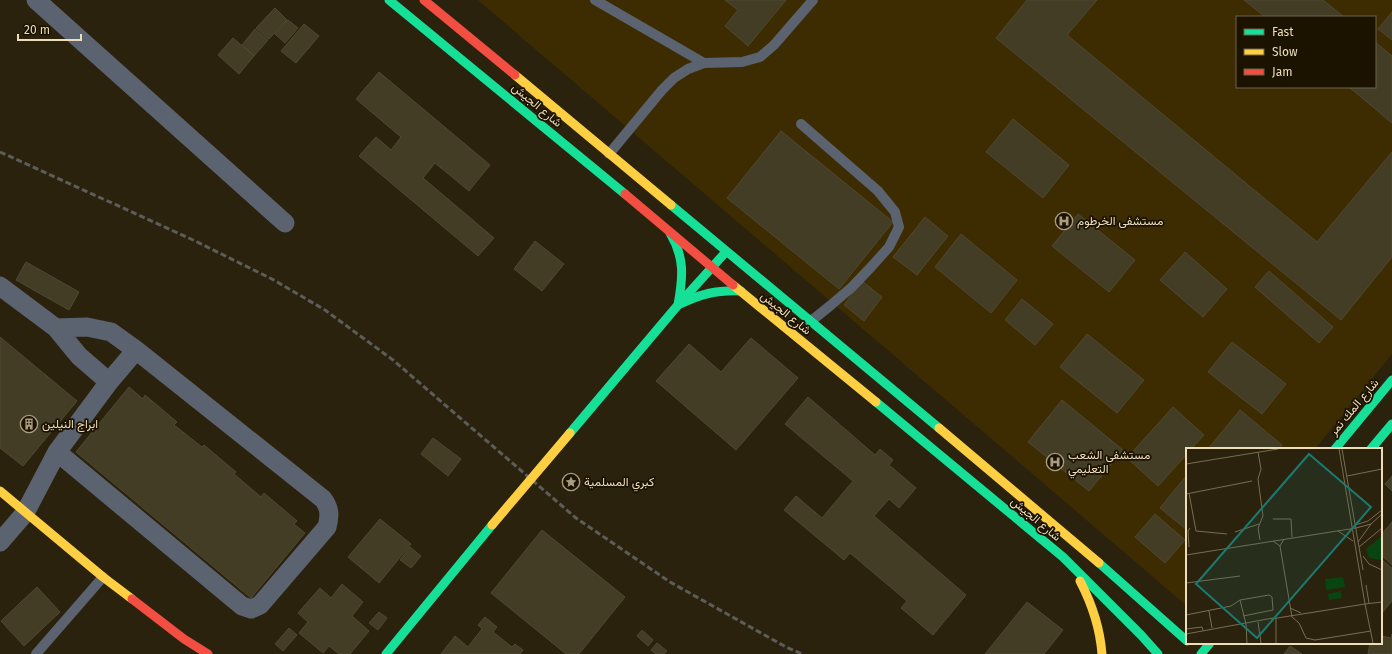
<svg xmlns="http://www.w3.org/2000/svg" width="1392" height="654" viewBox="0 0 1392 654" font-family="'Fira Sans',Vazirmatn,sans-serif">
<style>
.built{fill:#3d2c02;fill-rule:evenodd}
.building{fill:#433d26;stroke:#504930}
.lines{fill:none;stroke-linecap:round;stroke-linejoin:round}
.lane{stroke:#5c6370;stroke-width:10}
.street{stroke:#5c6370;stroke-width:19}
.fast{stroke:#16e098;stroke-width:9}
.slow{stroke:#ffcf43;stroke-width:9}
.jam{stroke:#f24e42;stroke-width:9}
.rail{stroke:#5c5c5b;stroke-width:3;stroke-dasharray:6 3;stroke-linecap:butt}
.slow-bridge{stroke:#ffcf43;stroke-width:9}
.labels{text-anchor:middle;stroke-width:3.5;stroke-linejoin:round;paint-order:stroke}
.street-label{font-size:12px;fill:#edb;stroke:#1b1200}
.poi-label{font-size:12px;fill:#edb;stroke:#1b1200;text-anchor:start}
.inset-road{fill:none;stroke:#796d53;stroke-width:1}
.view{fill:#1a7b72;fill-opacity:0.15;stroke:#1a7b72;stroke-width:2}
.inset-edge{fill:none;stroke:#edb;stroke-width:2}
</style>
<rect width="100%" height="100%" fill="#2b220d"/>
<path class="built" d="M478,0H1392V354L1315,449H1187V606ZM1237,17H1375V87H1237Z"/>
<path class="building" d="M725,0H786L748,46L725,26L738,10Z
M1027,0H1097L1067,35L1317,242L1392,152V257L1341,320L996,38Z
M1244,0H1323L1344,17H1265Z
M275,8L287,20L269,39L256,28Z
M1392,12V40L1378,29Z
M288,20L298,28L285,43L275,34Z
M304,24L319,36L296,63L281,51Z
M255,29L268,40L254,56L242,45Z
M233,38L254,56L239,74L218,55Z
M1375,42L1392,56V123L1349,87H1375Z
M379,72L490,165L469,191L435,163L423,178L494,238L478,256L359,156L376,137L391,150L401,137L356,99Z
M1013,119L1069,165L1043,198L986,152Z
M781,131L893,222L839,289L727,198Z
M1078,214L1135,260L1109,292L1052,246Z
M925,217L948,236L917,275L893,257Z
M961,234L1017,280L991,313L935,267Z
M535,241L564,264L542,291L514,269Z
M1185,252L1227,289L1203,317L1160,280Z
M26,262L79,292L69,310L16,280Z
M1269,271L1333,327L1319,343L1255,287Z
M862,281L882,297L864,321L844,305Z
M1022,299L1053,324L1035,345L1005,320Z
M1087,334L1144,380L1117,413L1060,367Z
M0,337L77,401L23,466L0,448Z
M751,338L798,378L736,450L656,381L689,344L721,372Z
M1232,342L1286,384L1262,414L1208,372Z
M129,387L143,399L145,395L177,422L174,425L202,447L204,445L236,472L234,474L261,497L264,493L297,521L294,524L305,533L251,598L76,452Z
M808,397L875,455L880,449L893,460L889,465L916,488L899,508L889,499L874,516L966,595L933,635L901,608L907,601L850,553L844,560L784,510L796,496L822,518L853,481L785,424Z
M1062,400L1123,450L1089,491L1028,442Z
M1173,407L1204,435L1191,449H1187V454L1158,486L1127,458Z
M1240,410L1282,445L1279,449H1208Z
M433,438L461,459L448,476L421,454Z
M1187,475V530L1160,508Z
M1392,476V491L1385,484Z
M1155,514L1185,540L1165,563L1135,537Z
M380,519L411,544L379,583L348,557Z
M1392,522V565L1381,555V535Z
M542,530L625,597L579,654H566L491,593Z
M410,547L421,556L411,568L400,560Z
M1381,559L1392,568V601L1381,614Z
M342,584L363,602L352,616L369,631L350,654H339L329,646L323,653L299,633L308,622L298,613L320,588L331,598Z
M37,587L60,612L24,646L1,621Z
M1027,602L1063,630L1044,654H985Z
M379,612L387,618L378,630L369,623Z
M485,617L497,627L493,632L512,647L515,644L523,650L520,654H441L455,636L468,647L482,629L478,625Z
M289,628L297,635L283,651L275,644Z
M642,630L653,640L648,646L637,636Z
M1392,634V654H1368L1370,643H1381V636L1391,638Z
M657,643L667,651L664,654H656L651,650Z
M1290,646L1302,654H1284Z"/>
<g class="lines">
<path class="lane" d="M595,0L704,63
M801,124L878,191L895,212L899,227L889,247L872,266L852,287L831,305L810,322
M609,154L662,90L674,78L688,69L704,63L742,62L760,57L774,45L813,0
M36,654L103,577"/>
<path class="street" d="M36,0L285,223
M0,286L56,328L87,327L111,332L136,350L323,499C330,508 330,516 327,527L260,605L251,609L242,606L57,452
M56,328L79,356L109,382
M0,542L25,513L57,452L109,382L136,350"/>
<path class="fast" d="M389,0L625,194
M671,205L939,428
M670,233C685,258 683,277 678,305
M678,305C700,294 716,290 741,291
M876,402L1063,557L1141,635L1158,654
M570,433L678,305L724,254
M1335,449L1392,380
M1371,449L1392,424
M1099,563L1187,641
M386,654L492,525
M1201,654L1210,643"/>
<path class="slow" d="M515,75L671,205
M733,285L876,402
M939,428L1099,563
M0,491L103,577L132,599
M1080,581C1092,604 1100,628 1102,654"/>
<path class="jam" d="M424,0L515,75
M625,194L733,285
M132,599L184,639L208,654"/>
<path class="rail" d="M0,152L191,239L272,279L325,310L393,360L576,518L670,582L786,647L802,654"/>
<path class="slow-bridge" d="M492,525L570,433"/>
</g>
<defs>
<symbol id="hospital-ring" viewBox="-11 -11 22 22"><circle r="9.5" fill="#1b1200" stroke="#aa9c7e" stroke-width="1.5"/><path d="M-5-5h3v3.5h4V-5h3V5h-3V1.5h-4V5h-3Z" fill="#aa9c7e"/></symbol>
<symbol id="building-ring" viewBox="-11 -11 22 22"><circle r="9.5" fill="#1b1200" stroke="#aa9c7e" stroke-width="1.5"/><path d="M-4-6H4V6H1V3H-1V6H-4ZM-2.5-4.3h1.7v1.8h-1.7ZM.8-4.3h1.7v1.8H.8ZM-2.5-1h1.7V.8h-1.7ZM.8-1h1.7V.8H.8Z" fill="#aa9c7e"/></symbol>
<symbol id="sight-ring" viewBox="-11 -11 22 22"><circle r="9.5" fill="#1b1200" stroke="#aa9c7e" stroke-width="1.5"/><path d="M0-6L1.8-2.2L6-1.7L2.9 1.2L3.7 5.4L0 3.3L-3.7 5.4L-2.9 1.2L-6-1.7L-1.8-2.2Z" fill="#aa9c7e"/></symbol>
</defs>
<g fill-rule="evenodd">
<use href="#hospital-ring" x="1054" y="211" width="20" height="20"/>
<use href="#building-ring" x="19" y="414" width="20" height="20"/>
<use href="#hospital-ring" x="1045" y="452" width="20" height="20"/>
<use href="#sight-ring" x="561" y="472" width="20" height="20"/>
</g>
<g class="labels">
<g class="street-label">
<text transform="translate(537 105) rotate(40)" y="4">شارع الجيش</text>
<text transform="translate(786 313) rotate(39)" y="4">شارع الجيش</text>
<text transform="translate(1354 407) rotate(-50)" y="4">شارع المك نمر</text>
<text transform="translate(1036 519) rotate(40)" y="4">شارع الجيش</text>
</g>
<g class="poi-label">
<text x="1077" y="225">مستشفى الخرطوم</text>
<text x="42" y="428">ابراج النيلين</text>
<text x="1068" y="459">مستشفى الشعب<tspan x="1068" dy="14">التعليمي</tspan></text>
<text x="584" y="486">كبري المسلمية</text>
</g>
</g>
<g transform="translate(1186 448)">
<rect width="196" height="196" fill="#2b220d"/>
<path d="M196,88V112L183,110L180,101Z" fill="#084510"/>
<path d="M157,129L159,139L140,142L139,131ZM155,143L156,150L143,152L142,146Z" fill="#084510"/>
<path class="inset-road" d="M153,1L179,156L196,154M156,1L177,122M72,4L75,21L72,31L77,68L72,80L74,92M0,16L92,1M161,28L196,21M3,45L10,83L41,86M0,46L66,33M87,71H105L106,89M169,77L182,73L196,62M170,80L185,76L196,66M152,83L167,93M49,84L73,76M87,93L94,98L98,91M172,94L185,76M94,98L106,169L113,175L120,190L129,192L185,183M3,99L2,83L4,80M173,99L196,80M0,107L170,80M177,108L183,116L196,122M0,135L54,128M180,137L183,155M54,152L60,176L61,195M104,160L115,165M23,163L26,180M0,167L45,158L54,152L83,147L86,149L87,162L57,168M85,171L179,156L187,195M72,174L75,195M0,181L16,179L17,182M0,186L87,170M90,195V170"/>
<path class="view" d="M123,6L185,59L71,190L10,136Z"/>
<rect width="196" height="196" class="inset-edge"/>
</g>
<rect x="1236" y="16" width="140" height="72" fill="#1b1200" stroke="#6f634b"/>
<rect x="1244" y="29" width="20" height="6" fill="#16e098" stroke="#6f634b"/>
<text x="1272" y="36" font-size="12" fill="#eeddbb">Fast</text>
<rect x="1244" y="49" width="20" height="6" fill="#ffcf43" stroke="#6f634b"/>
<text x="1272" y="56" font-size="12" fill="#eeddbb">Slow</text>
<rect x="1244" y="69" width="20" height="6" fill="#f24e42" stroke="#6f634b"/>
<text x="1272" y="76" font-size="12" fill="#eeddbb">Jam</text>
<path d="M18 34v6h63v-6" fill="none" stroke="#eeddbb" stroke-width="2"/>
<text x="24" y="34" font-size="12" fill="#eeddbb" stroke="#1b1200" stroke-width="3" paint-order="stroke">20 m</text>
</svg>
